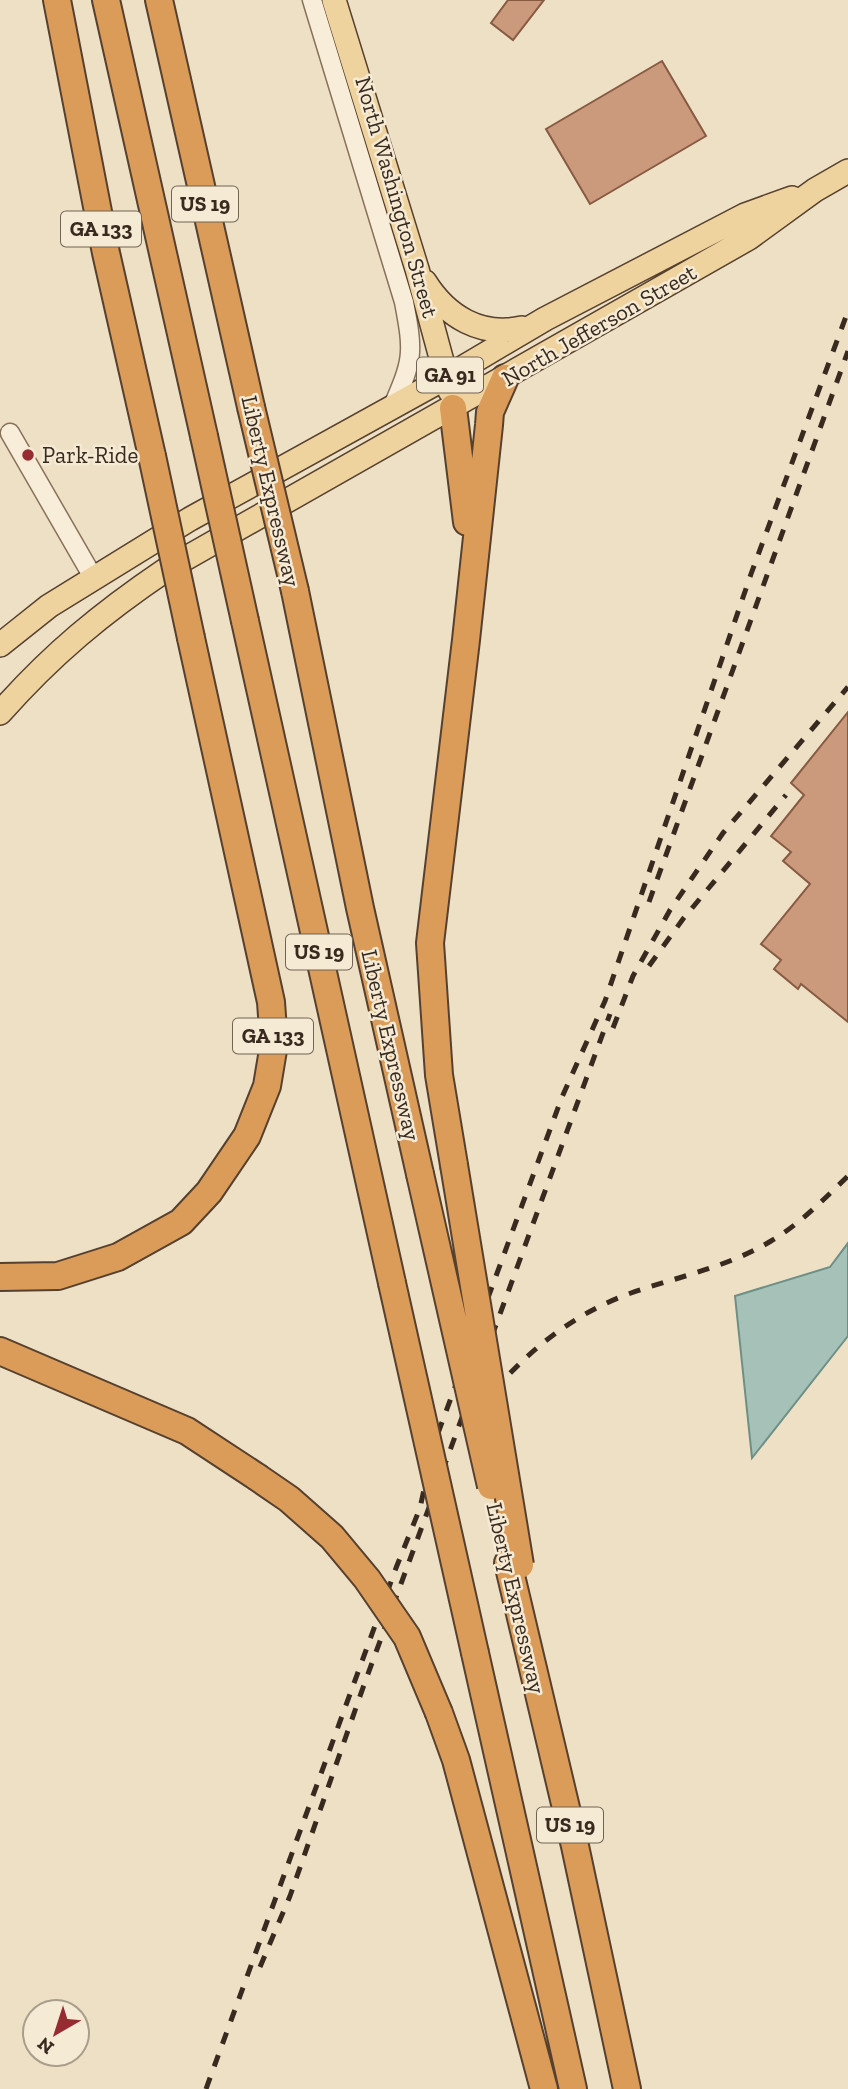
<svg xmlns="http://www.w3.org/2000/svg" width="848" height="2089" viewBox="0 0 848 2089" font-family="'Zilla Slab',serif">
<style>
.water{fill:#a6c1b8;stroke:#6d8f85;stroke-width:2}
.building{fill:#cb997b;stroke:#875a42;stroke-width:2}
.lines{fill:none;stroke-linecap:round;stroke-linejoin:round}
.minor-casing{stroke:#88715b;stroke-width:21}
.major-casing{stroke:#56402f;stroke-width:26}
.highway-casing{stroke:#56402f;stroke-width:30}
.minor{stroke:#f8edd8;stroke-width:18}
.major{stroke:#efd39e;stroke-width:23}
.highway{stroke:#da9c58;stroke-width:26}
.rail{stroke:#382a1f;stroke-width:5;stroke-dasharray:12 12;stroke-linecap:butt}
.highway-bridge-casing{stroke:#56402f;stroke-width:30;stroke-linecap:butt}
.highway-bridge{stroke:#da9c58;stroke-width:26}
.poi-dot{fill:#962c31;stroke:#f5ead4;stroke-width:2.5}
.labels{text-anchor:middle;stroke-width:5;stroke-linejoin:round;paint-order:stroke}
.shield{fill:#f5ead4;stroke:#716455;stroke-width:2}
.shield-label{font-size:21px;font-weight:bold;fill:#382a1f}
.street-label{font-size:23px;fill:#382a1f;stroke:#f5ead4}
.poi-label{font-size:23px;fill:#382a1f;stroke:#f5ead4;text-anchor:start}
</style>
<rect width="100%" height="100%" fill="#ede0c5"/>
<path class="water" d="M848,1243V1336L752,1458L735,1296L830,1267Z"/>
<path class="building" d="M508,0H544L513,40L491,23Z
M662,61L706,136L590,204L546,129Z
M848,712V1022L801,984L798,989L774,969L781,960L761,944L810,884L783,861L791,852L771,836L804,795L791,783Z"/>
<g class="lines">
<defs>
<path id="minor" d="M312,0L404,302C414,354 413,360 392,408
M10,433L93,577"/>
<path id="major" d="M334,0L417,269L450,391
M425,282C447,317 481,337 522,328
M0,645L49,606L190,519L447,377L545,319L745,215L792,198
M0,713C52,654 102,613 167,569L749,238L815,190L848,171"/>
<path id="highway" d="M57,0L106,253L152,456
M106,0L204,436
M159,0L251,407
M453,408L467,522
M295,591L360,908L420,1174
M245,621L392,1283
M454,1165L439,1075L430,943L466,640L489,425L490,412L505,378
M0,1277L58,1276L118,1257L181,1222L209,1192L247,1136L267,1086L274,1044L271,1002L191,638
M0,1351L187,1431L257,1477
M508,1563L575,1846L627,2089
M475,1653L573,2089
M439,1713L456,1760L544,2089"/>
</defs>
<use href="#minor" class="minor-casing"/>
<use href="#major" class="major-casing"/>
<use href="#highway" class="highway-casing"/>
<use href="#minor" class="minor"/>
<use href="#major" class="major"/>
<use href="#highway" class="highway"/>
<path class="rail" d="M649,902L848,351
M649,966L683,919L786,795
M613,1028L633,976L670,910L723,833L848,687
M465,1429C506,1369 561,1318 631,1293C677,1277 728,1267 771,1241C800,1224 824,1199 848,1176
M260,1967L290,1896L365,1682L610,1014
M206,2089L396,1568L420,1508L434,1444L562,1097L605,1001L751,574L848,311"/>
<defs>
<path id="highway-bridge" d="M251,407L295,591
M204,436L245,621
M152,456L191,638
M454,1165L520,1565
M420,1174L491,1486
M392,1283L475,1653
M257,1477L289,1499L332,1537L367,1579L407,1637L439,1713"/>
</defs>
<use href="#highway-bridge" class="highway-bridge-casing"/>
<use href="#highway-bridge" class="highway-bridge"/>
</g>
<circle class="poi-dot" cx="28" cy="455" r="7"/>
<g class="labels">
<g class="shield">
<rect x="172" y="186.5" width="66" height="35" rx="5"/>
<rect x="61" y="211.5" width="80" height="35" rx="5"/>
<rect x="417" y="357.5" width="66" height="35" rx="5"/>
<rect x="286" y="934.5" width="66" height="35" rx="5"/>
<rect x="233" y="1018.5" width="80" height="35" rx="5"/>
<rect x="537" y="1807.5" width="66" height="35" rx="5"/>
</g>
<g class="shield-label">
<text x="205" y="211">US 19</text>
<text x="101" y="236">GA 133</text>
<text x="450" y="382">GA 91</text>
<text x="319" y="959">US 19</text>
<text x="273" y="1043">GA 133</text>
<text x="570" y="1832">US 19</text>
</g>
<g class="street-label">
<text transform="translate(397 197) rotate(74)" y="8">North Washington Street</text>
<text transform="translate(599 325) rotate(-30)" y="8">North Jefferson Street</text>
<text transform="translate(271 491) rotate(77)" y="8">Liberty Expressway</text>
<text transform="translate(391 1045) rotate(77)" y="8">Liberty Expressway</text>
<text transform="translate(516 1598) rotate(77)" y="8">Liberty Expressway</text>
</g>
<g class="poi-label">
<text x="42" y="463">Park-Ride</text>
</g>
</g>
<g transform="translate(56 2033) rotate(219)"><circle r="33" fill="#f5ead4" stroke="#a99d8c" stroke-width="2"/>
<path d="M0-5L12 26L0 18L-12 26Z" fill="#962c31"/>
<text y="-10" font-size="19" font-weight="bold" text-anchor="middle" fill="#382a1f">N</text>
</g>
</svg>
